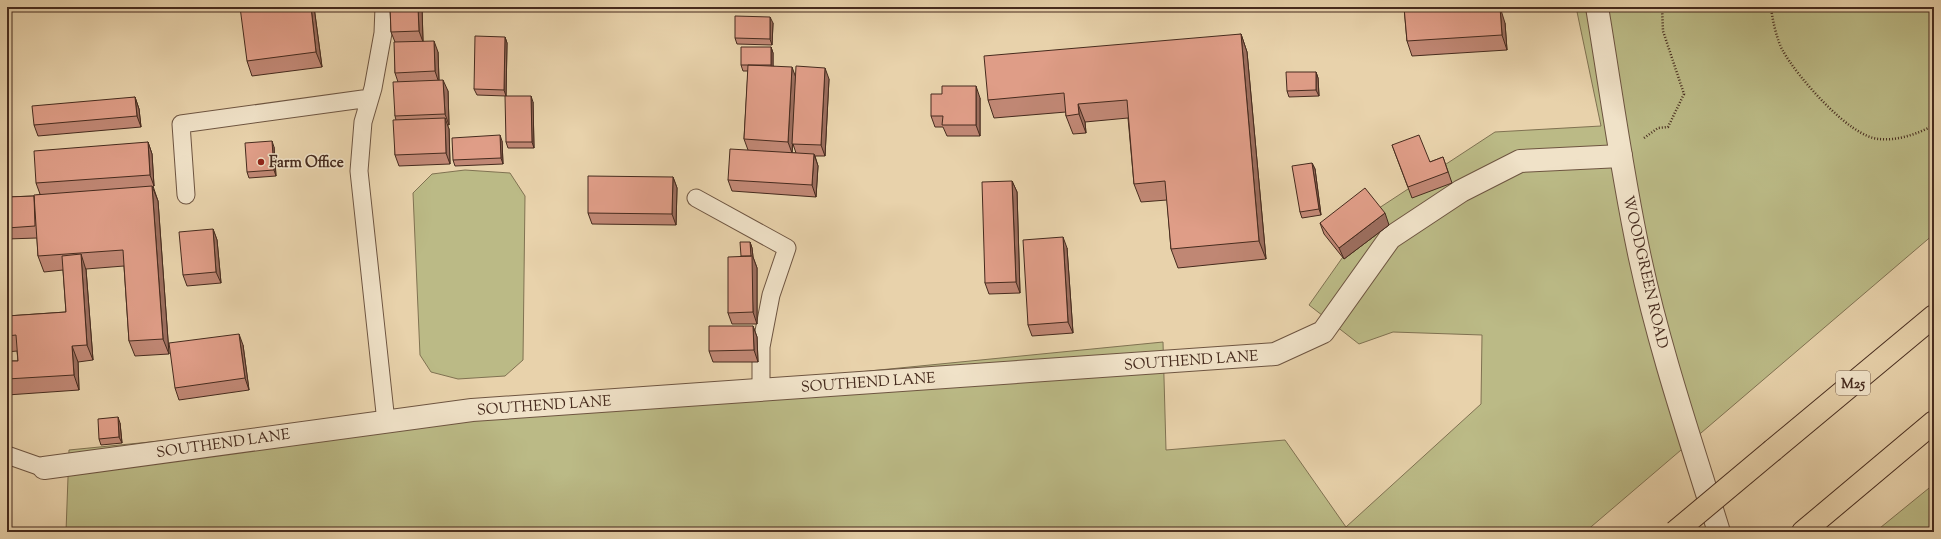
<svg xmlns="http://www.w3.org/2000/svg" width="1941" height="539" viewBox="0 0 1941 539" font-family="'Sorts Mill Goudy',serif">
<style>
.green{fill:#bbba86;stroke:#807252}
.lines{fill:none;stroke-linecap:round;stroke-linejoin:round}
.service-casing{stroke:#6e5541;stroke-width:19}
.minor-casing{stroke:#6e5541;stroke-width:24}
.tertiary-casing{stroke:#6e5541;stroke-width:24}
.motorway-casing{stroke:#462b1e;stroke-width:24}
.path{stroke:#462b1e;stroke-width:2.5;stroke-dasharray:1 2;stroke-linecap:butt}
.service{stroke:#f0e2c8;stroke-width:17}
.minor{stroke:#f0e2c8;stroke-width:22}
.tertiary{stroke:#f0e2c8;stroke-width:22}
.motorway{stroke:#e8d2ab;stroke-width:22}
.motorway-bridge-casing{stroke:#462b1e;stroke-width:24;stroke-linecap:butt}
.motorway-bridge{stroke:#e8d2ab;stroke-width:22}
.wall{fill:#c08774;stroke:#462b1e;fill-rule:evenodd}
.shaded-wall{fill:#9c6e5e;stroke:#462b1e}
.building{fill:#df9d87;stroke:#462b1e}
.poi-dot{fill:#8f2418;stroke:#f0e2c8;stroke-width:1.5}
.labels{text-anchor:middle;stroke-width:3;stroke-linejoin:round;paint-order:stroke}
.shield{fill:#f0e2c8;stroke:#796251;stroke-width:1}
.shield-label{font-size:14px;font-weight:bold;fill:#462b1e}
.poi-label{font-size:15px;font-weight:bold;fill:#462b1e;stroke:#f0e2c8;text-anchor:start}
.street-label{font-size:15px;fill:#462b1e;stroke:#f0e2c8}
</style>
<rect width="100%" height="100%" fill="#e8d2ab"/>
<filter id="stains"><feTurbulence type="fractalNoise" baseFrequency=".005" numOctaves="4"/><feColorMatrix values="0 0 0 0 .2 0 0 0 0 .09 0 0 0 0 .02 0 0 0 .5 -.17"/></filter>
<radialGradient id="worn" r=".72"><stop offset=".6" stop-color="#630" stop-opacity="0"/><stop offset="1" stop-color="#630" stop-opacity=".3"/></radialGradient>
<path class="green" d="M1576,7H1934V234L1585,532H66L69,450L1163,342L1166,450L1285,440L1346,527L1481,404L1482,335L1393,332L1359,344L1309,305L1376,210L1495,132L1601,126Z
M465,170L510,173L525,196L523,360L505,376L458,379L431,372L420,355L413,193L432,174Z
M1934,484V532H1875Z"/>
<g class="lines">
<defs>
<path id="service" d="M384,7L383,33L373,88L363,122L359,171L386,422
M186,195L181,124L370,98
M696,198L787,248L771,295L761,347V390
M7,455L44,468"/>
<path id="minor" d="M44,468L472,410L1275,354L1323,332L1390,238L1461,191L1520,161L1621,156"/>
<path id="tertiary" d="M1597,7C1611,91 1622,175 1640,258C1660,351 1691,441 1719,532"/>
<path id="motorway" d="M1773,450L1934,316
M1803,532L1934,422"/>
</defs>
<use href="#service" class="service-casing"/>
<use href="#minor" class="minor-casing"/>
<use href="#tertiary" class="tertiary-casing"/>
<use href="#motorway" class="motorway-casing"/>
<path class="path" d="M1771,7C1772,18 1777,41 1783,51C1797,76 1849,137 1879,139C1897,141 1918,134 1934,125
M1644,138L1658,128L1668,127L1684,94L1663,31L1662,7"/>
<use href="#service" class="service"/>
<use href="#minor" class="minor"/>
<use href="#tertiary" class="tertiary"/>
<use href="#motorway" class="motorway"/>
<defs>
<path id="motorway-bridge" d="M1675,532L1773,450"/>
</defs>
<use href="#motorway-bridge" class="motorway-bridge-casing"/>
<use href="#motorway-bridge" class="motorway-bridge"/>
</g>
<path class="wall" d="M314,7L322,67L252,76L247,61Z
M390,7H422L423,41L438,52L439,80L448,91L449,125H447L449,129L450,164L399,166L395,155L396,120L395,116L398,82L395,73V42L391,32Z
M1404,7H1467V9L1505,23L1507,50L1412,56L1407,41Z
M773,23L772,45L737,44L735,38Z
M1241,34L1247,52L1266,259L1178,268L1171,249L1167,200L1141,202L1134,184L1128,118L1085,122L1086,133L1073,134L1066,116V112L994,118L988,100Z
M505,37L507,43L506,96L477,95L474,89Z
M771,47L773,53V66L796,78L829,79L825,156H815L818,166L816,197L732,191L728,180L748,150L744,139L748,71H743L741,65ZM793,144L796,153H792Z
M1316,72L1318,78L1319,96L1289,97L1287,91Z
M135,97L139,109L141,127L38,136L34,125Z
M980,98V136H947L943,127H935L931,116Z
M533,102L534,148H508L506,142Z
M502,141L503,164L455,166L453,160Z
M148,142L152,154L154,186H153L158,201L169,354L135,356L129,341L124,266L86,269L93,360L78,362L79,390L7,395V361H18L17,351L7,352V316L66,312L63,270L44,272L38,256L37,238L7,239V197L34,196L40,194L36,183Z
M1392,145L1430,162L1443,157L1452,183L1412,198Z
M274,147L276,176L249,178L247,172Z
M1312,163L1315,169L1321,215L1302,218L1300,212Z
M673,177L677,188L676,225L592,224L588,213Z
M1012,181L1017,192L1020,293L989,294L985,283Z
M1320,223L1389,225L1344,259L1324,234Z
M213,229L217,240L221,283L187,286L183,275Z
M750,242L752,248L753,257L757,268V324H732L728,313Z
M1067,248L1073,333L1032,336L1028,325Z
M753,326L757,337L758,362H713L709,351Z
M243,345L249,390L179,400L175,388Z
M120,423L122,443L101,445L99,439Z"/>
<path class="shaded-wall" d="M311,7H314L322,67L316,52Z
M418,7H422L423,42L419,31Z
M1462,7H1467L1468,25L1462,9Z
M1500,7L1505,23L1507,50L1502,35Z
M770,17L773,23L772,45L770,39Z
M1241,34L1247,52L1266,259L1259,241Z
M505,37L507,43L506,96L504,90Z
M434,41L438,52L439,83L435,71Z
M771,47L773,53V71L771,65Z
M792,67L796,78L792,153L788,142Z
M825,68L829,79L825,156L821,145Z
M1316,72L1318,78L1319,96L1316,90Z
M443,80L448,91L449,125L445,114Z
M976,86L980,98V136L976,125Z
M531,96L533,102L534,148L532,142Z
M135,97L139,109L141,127L137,116Z
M1078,104L1085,122L1086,133L1079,114Z
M445,118L449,129L450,164L446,153Z
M500,135L502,141L503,164L501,158Z
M272,141L274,147L276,176L274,170Z
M148,142L152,154L154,186L150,175Z
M814,154L818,166L816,197L812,185Z
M1312,163L1315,169L1321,215L1319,209Z
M673,177L677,188L676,225L672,214Z
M1012,181L1017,192L1020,293L1016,282Z
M152,186L158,201L169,354L163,339Z
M1385,213L1389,225L1344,259L1339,248Z
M213,229L217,240L221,283L216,272Z
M1063,237L1067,248L1073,333L1068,322Z
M750,242L752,248L753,257L757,268V324L753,312Z
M81,254L86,270L93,360L87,345Z
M753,326L757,337L758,362L754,350Z
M239,334L243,345L249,390L245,378Z
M72,346L78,362L79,390L74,375Z
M118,417L120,423L122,443L119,437Z"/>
<path class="building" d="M240,7H311L316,52L247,61Z
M390,7H418L419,31L391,32Z
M1404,7H1462V9L1500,7L1502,35L1407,41Z
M735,16L770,17V39L735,38Z
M1241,34L1259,241L1171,249L1165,181L1134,184L1127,100L1078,104L1079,114L1066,116L1064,93L988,100L984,56Z
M475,36L505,37L504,90L474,89Z
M434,41L435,71L395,73L394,42Z
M741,47H771V65H741Z
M748,65L792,67L788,142L744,139Z
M796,66L825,68L821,145L792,144Z
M1286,72H1316V90L1287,91Z
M443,80L445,114L395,116L393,82Z
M942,86H976V125H942L943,116H931V94H942Z
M505,96H531L532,142H506Z
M135,97L137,116L34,125L32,106Z
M445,118L446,153L395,155L393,120Z
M500,135L501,158L453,160L452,138Z
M1419,135L1430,162L1443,157L1448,172L1408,187L1392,145Z
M272,141L274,170L247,172L245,143Z
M148,142L150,175L36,183L34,151Z
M730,149L814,154L812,185L728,180Z
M1312,163L1319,209L1300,212L1292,166Z
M588,176L673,177L672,214L588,213Z
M1012,181L1016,282L985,283L982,182Z
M152,186L163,339L129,341L123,250L38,256L34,195Z
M1365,188L1385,213L1339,248L1320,223Z
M34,196L35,226L7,228V197Z
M213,229L216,272L183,275L179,232Z
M1063,237L1068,322L1028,325L1023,240Z
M740,242H750L751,256H741Z
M81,254L87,345L72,346L74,375L7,379V361H18L16,335L7,336V316L66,312L62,256Z
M752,256L753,312L728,313V257Z
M709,326H753L754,350L709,351Z
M239,334L245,378L175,388L169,343Z
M118,417L119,437L99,439L98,419Z"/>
<circle class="poi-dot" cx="261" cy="162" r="4"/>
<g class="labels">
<rect class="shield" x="1836" y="371" width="34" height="24" rx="3"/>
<g class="shield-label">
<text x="1853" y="388">M25</text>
</g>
<g class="poi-label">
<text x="269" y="167">Farm Office</text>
</g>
<g class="street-label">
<text transform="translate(1646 272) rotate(77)" y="5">WOODGREEN ROAD</text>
<text transform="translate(1191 360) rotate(-4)" y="5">SOUTHEND LANE</text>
<text transform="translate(868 382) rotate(-4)" y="5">SOUTHEND LANE</text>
<text transform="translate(544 405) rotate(-4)" y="5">SOUTHEND LANE</text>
<text transform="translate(223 443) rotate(-8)" y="5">SOUTHEND LANE</text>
</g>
</g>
<rect width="1941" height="539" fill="none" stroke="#e8d2ab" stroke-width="24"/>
<rect x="8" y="8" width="1925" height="523" fill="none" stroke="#462b1e" stroke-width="2"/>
<rect x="12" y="12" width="1917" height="515" fill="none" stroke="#462b1e"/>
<rect width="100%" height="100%" filter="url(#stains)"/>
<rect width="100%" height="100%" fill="url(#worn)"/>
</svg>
